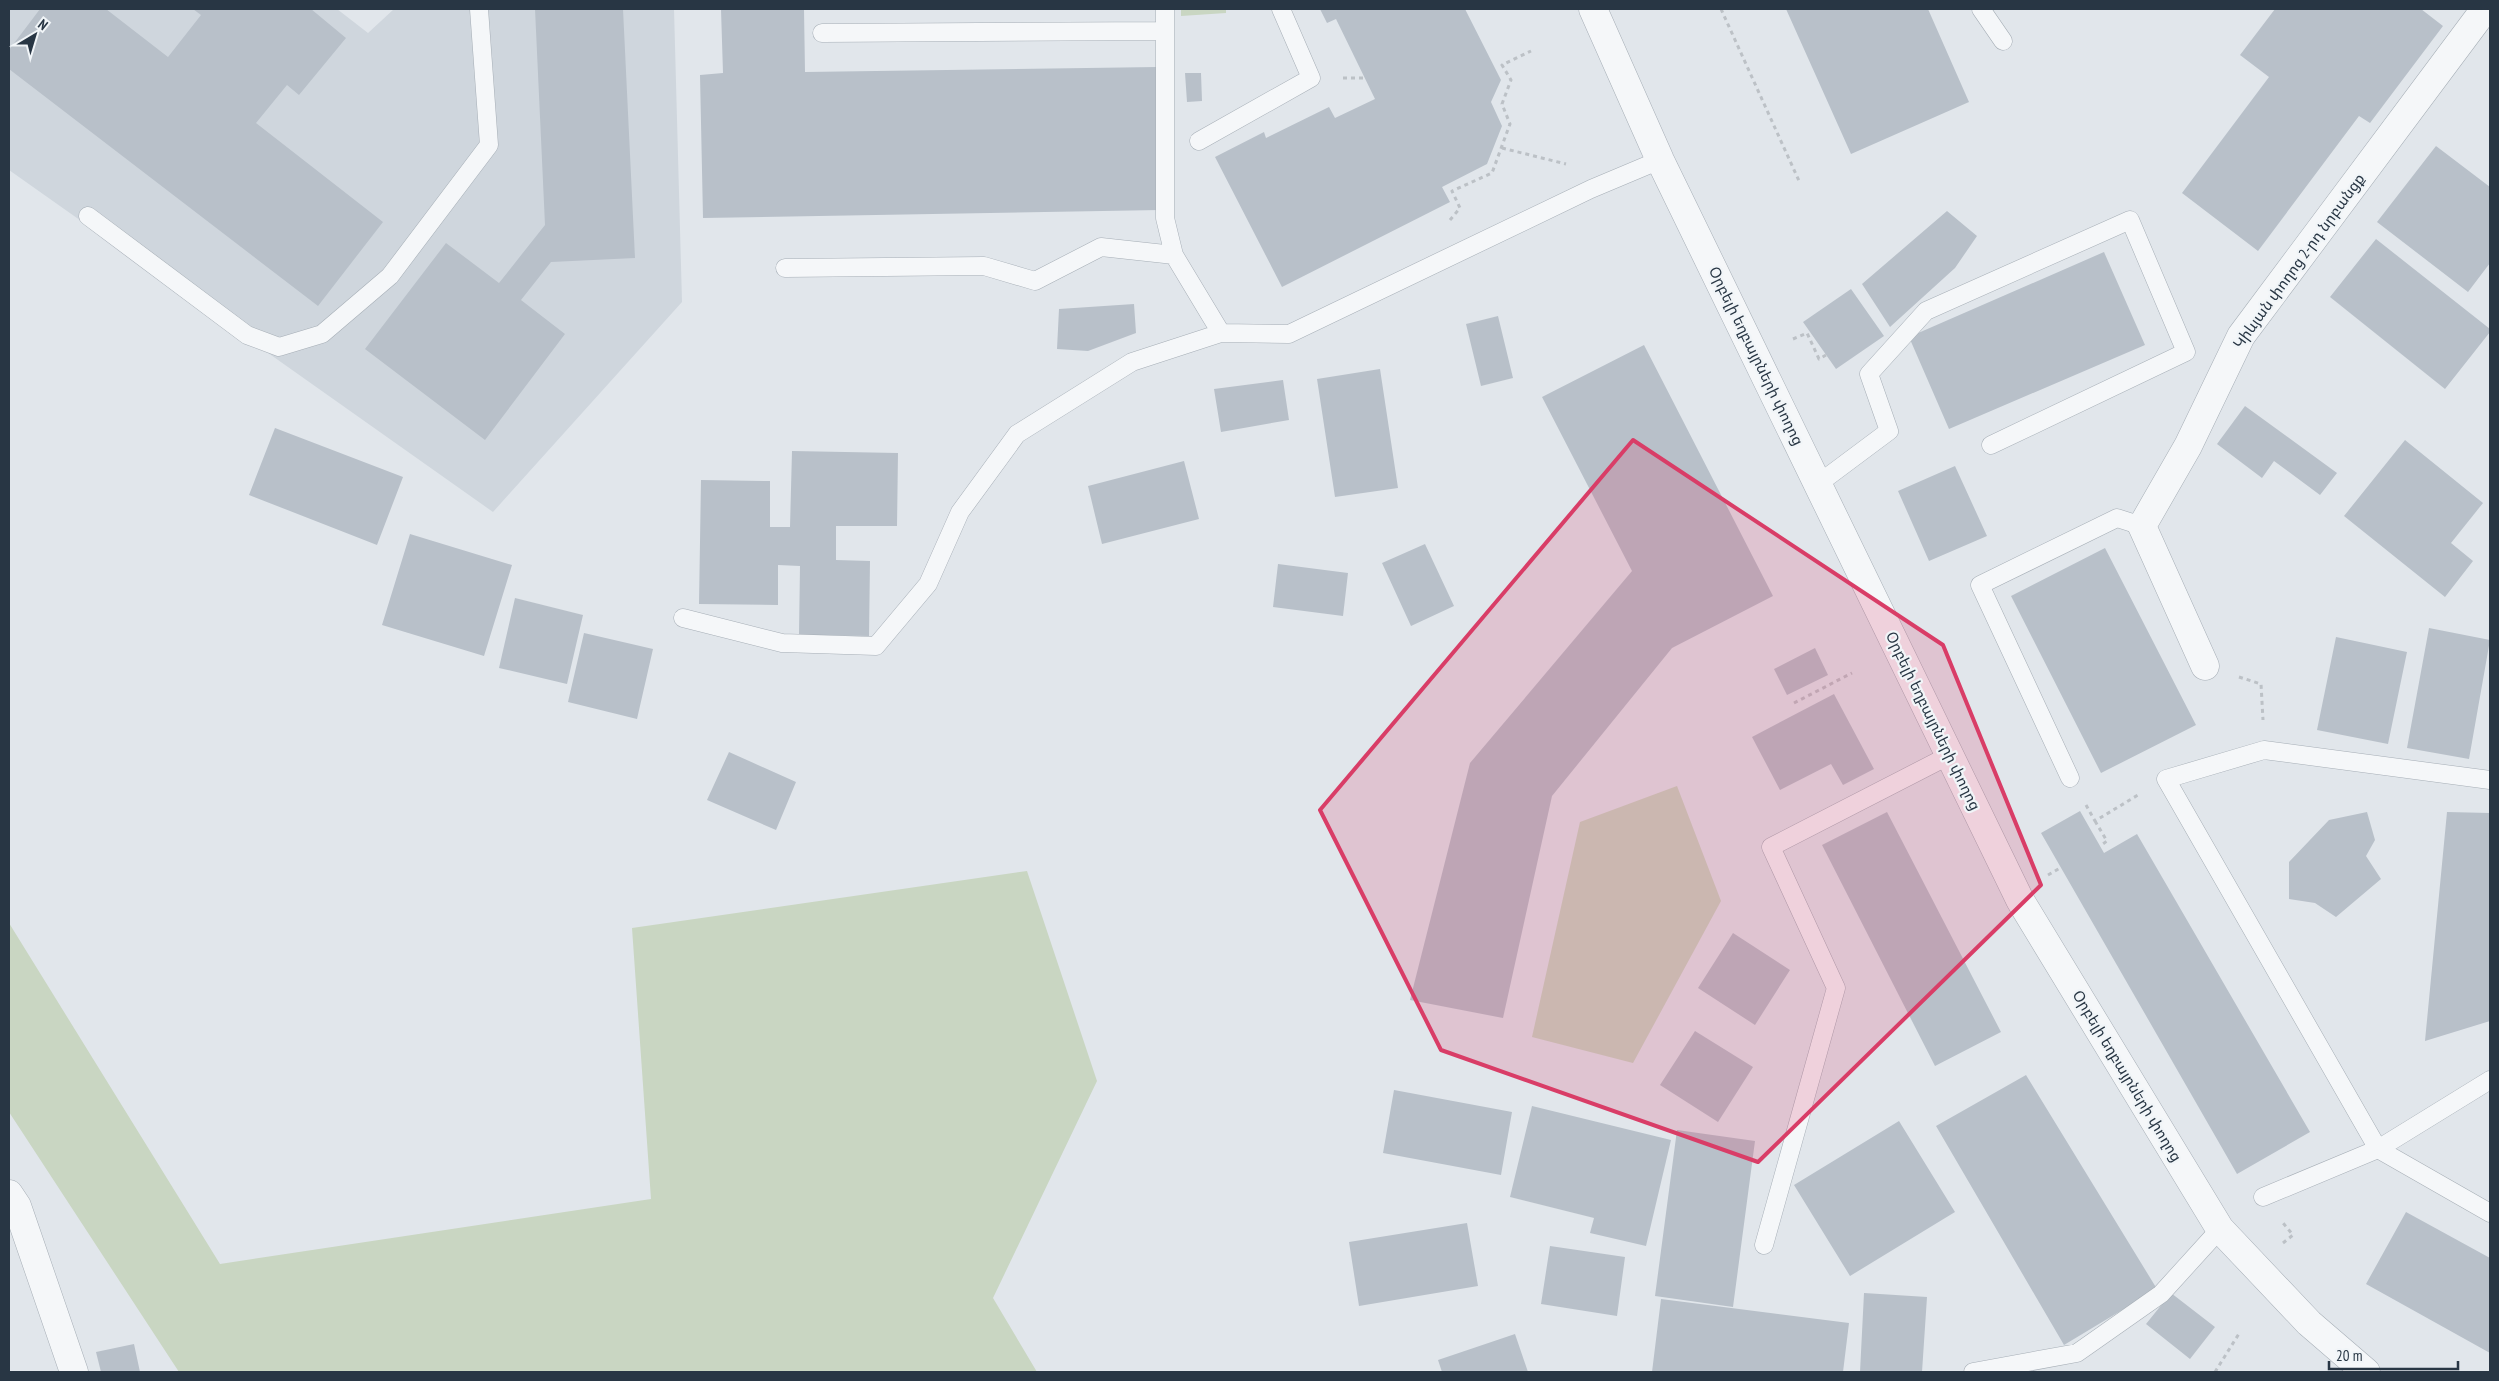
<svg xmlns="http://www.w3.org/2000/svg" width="2499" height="1381" viewBox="0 0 2499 1381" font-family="'PT Sans Narrow','Noto Sans Armenian',sans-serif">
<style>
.built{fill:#cfd6dd}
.green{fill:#c9d6c2}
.building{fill:#b8c0c9}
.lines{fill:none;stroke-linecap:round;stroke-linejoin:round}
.service-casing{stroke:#a6aeb6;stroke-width:19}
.minor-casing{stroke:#a6aeb6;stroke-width:29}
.tertiary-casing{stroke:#a6aeb6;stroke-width:29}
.path{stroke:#bcc1c6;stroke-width:3;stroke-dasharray:4 4;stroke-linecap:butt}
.service{stroke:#f5f7f9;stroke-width:18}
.minor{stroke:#f5f7f9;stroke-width:28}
.tertiary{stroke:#f5f7f9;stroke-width:28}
.marked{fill:#d93d67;fill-opacity:0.2;stroke:#d93d67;stroke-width:4;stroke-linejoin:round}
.labels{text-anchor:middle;stroke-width:4.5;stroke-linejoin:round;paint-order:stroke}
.street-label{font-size:15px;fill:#283644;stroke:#f1f5f8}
</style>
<rect width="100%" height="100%" fill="#e1e6eb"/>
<path class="built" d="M9,9H337L368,33L394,9H674L682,302L493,512L9,170Z"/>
<path class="green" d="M1181,9H1226V13L1181,16Z
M1677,786L1721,901L1633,1063L1532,1037L1580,822Z
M1027,871L1097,1081L993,1298L1037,1372H179L9,1112V923L220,1264L651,1199L632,928Z"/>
<path class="building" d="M40,9H106L168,57L201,15L193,9H311L346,38L299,95L287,85L256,123L383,222L318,306L9,69V50Z
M535,9H623L635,258L551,262L521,300L565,334L485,440L365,349L446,243L499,283L545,225Z
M721,9H804L805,72L1157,67L1160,210L703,218L700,75L723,73Z
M1320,9H1465L1501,80L1491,102L1502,126L1487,164L1442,187L1450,202L1282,287L1215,157L1264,132L1266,138L1329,107L1335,118L1375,99L1336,19L1327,23Z
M1786,9H1928L1969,102L1851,154Z
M2275,9H2421L2443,26L2370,123L2359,116L2258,251L2182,193L2269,77L2240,55Z
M1185,73H1201L1202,101L1187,102Z
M2436,146L2490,187V263L2468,292L2377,222Z
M1947,211L1977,236L1955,268L1890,327L1862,284Z
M2376,239L2490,329V332L2445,389L2330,297Z
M2104,252L2145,345L1949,429L1909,337Z
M1851,289L1884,336L1836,369L1803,322Z
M1134,304L1136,333L1088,351L1057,349L1059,309Z
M1498,316L1513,378L1481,386L1466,324Z
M1644,345L1773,596L1672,648L1552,796L1503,1018L1410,1000L1470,763L1632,571L1542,397Z
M1380,369L1398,488L1335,497L1317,379Z
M1283,380L1289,420L1221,432L1214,389Z
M2245,406L2337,473L2320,495L2274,461L2262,478L2217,444Z
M275,428L403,477L377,545L249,495Z
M2405,440L2483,503L2451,543L2473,561L2445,597L2344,516Z
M792,451L898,453L897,526H836V560L870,561L869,636L799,635L800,566L778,565V605L699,604L701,480L770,481V527H790Z
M1184,461L1199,519L1102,544L1088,486Z
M1955,466L1987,536L1929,561L1898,491Z
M410,534L512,565L484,656L382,625Z
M1425,544L1454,606L1411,626L1382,563Z
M2105,548L2196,725L2101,773L2011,596Z
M1278,564L1348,573L1343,616L1273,607Z
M515,598L583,615L567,684L499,668Z
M2429,628L2490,640L2469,759L2407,748Z
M584,633L653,649L637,719L568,702Z
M2336,637L2407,652L2388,744L2317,730Z
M1815,648L1828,675L1787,695L1774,669Z
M1834,694L1874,769L1843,785L1831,764L1780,790L1752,737Z
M729,752L796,782L776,830L707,800Z
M2080,811L2104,853L2137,834L2310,1132L2237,1174L2041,833Z
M1887,812L2001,1032L1935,1066L1822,845Z
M2367,812L2375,840L2366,856L2381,879L2336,917L2315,903L2289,899V862L2329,820Z
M2447,812L2490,813V1021L2425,1041Z
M1733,933L1790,970L1755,1025L1698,988Z
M1695,1031L1753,1067L1718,1122L1660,1085Z
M2026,1075L2157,1289L2064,1345L1936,1126Z
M1394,1090L1512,1112L1501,1175L1383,1153Z
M1532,1106L1671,1140L1646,1246L1590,1233L1594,1218L1510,1197Z
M1899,1121L1955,1212L1850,1276L1794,1185Z
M1677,1130L1755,1141L1733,1307L1655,1296Z
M2406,1212L2490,1258V1353L2366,1284Z
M1467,1223L1478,1286L1359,1306L1349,1242Z
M1550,1246L1625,1257L1617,1316L1541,1304Z
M1864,1293L1927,1297L1922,1372H1860Z
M2171,1293L2215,1327L2190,1359L2146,1324Z
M1661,1299L1849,1323L1843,1372H1652Z
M1515,1334L1528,1372H1442L1438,1360Z
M134,1344L140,1372H101L96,1352Z"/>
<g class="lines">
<defs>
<path id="service" d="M1165,9V218L1174,255L1221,333
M1981,9L2003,41
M822,33L1165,31
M1199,141L1311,78L1281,9
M88,216L247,335L279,347L322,334L390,276L489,145L479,9
M785,268L984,266L1035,281L1101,247L1174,255
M1818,484L1889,431L1869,374L1926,311L2130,220L2186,352L1991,445
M683,618L782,643L876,646L928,584L960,512L1017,434L1132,362L1221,333L1289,334L1591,189L1660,160
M2070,778L1980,585L2117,518L2142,526
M2490,780L2264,750L2166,779L2378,1149L2490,1080
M2263,1197L2378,1149L2490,1213
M1764,1245L1836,988L1771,847L1950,755
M1973,1372L2077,1353L2161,1294L2220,1229"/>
<path id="minor" d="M2205,666L2142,526L2188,446L2241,336L2485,9"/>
<path id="tertiary" d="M1593,9L1660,160L2020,900L2220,1229L2309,1323L2366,1372
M9,1194L17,1206L74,1372"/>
</defs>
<use href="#service" class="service-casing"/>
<use href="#minor" class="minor-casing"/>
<use href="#tertiary" class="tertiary-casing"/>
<path class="path" d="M1721,9L1800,183
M1343,78H1365
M1502,148L1566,164
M1450,220L1460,208L1452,191L1492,173L1510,124L1502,104L1511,80L1502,65L1531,51
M1793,339L1807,333L1819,359L1826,355
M2239,677L2261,684L2263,720
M1794,703L1852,673
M2086,805L2095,821L2138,795
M2095,821L2107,841L2100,846
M2048,875L2060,868
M2283,1243L2293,1235L2283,1223
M2215,1372L2240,1332"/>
<use href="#service" class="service"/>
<use href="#minor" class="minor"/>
<use href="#tertiary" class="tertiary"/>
</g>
<path class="marked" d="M1633,440L1943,645L2041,885L1758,1162L1441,1050L1320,810Z"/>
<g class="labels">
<g class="street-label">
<text transform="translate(2299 261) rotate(-54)" y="5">Կիևյան փողոց 2-րդ նրբանցք</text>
<text transform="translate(1756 356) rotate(64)" y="5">Օրբելի եղբայրների փողոց</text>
<text transform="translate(1933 721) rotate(64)" y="5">Օրբելի եղբայրների փողոց</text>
<text transform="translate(2127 1076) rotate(59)" y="5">Օրբելի եղբայրների փողոց</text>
</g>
</g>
<rect width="2499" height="1381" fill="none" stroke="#283644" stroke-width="20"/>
<g transform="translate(35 35) rotate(38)" stroke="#f1f5f8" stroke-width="4" paint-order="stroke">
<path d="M0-4L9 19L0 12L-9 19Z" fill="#283644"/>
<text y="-8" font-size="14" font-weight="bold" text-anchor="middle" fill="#283644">N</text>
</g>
<path d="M2329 1361v8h129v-8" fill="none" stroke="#283644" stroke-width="2.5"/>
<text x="2336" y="1361" font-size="15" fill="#283644" stroke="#f1f5f8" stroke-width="4" paint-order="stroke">20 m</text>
</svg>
